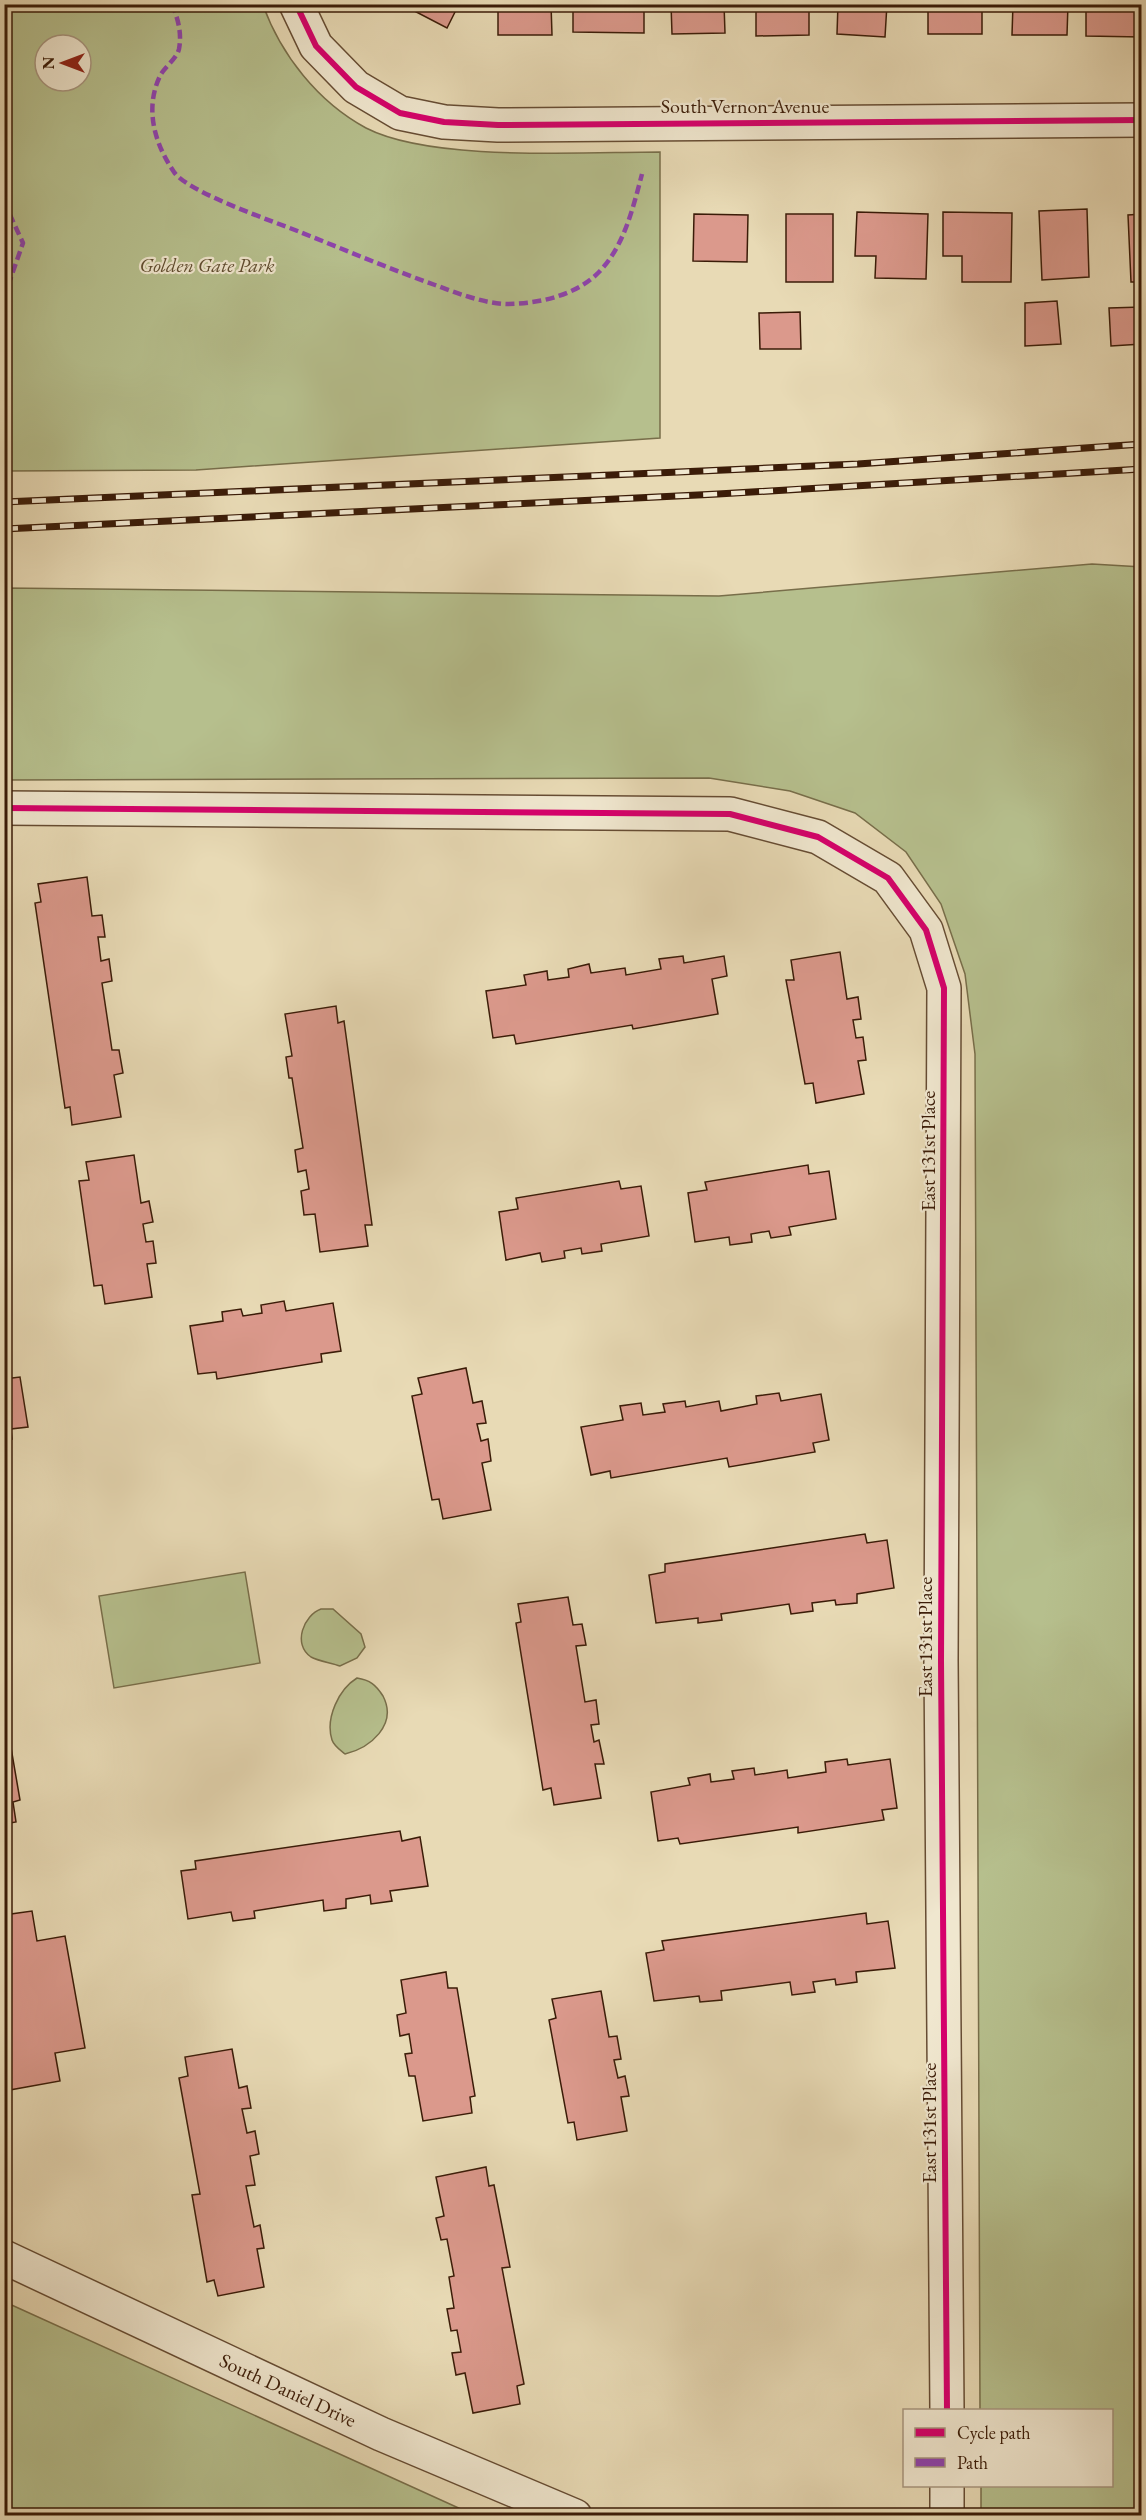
<svg xmlns="http://www.w3.org/2000/svg" width="1146" height="2520" viewBox="0 0 1146 2520" font-family="'EB Garamond',serif">
<style>
.green{fill:#b6bf8d;stroke:#786e4a;stroke-width:1.5;fill-rule:evenodd}
.building{fill:#db998c;stroke:#3b1c08;stroke-width:1.5}
.lines{fill:none;stroke-linecap:round;stroke-linejoin:round}
.minor-casing{stroke:#664c33;stroke-width:36}
.minor{stroke:#f0e7cf;stroke-width:33}
.rail-casing{stroke:#3b1c08;stroke-width:7}
.rail{stroke:#f0e7cf;stroke-width:4.5;stroke-dasharray:14;stroke-linecap:butt}
.quiet{stroke:#8e44ad;stroke-width:4.5;stroke-dasharray:9 4.5;stroke-linecap:butt}
.cycleway-casing{stroke:#f0e7cf;stroke-width:10}
.cycleway{stroke:#d6006c;stroke-width:6}
.labels{text-anchor:middle;stroke-width:4.5;stroke-linejoin:round;paint-order:stroke}
.street-label{font-size:20px;fill:#3b1c08;stroke:#f0e7cf}
.park-label{font-size:20px;font-style:italic;fill:#604d30;stroke:#f0e7cf}
</style>
<rect width="100%" height="100%" fill="#e8dab5"/>
<filter id="stains"><feTurbulence type="fractalNoise" baseFrequency=".00333" numOctaves="4"/><feColorMatrix values="0 0 0 0 .2 0 0 0 0 .09 0 0 0 0 .02 0 0 0 .5 -.17"/></filter>
<radialGradient id="worn" r=".72"><stop offset=".6" stop-color="#630" stop-opacity="0"/><stop offset="1" stop-color="#630" stop-opacity=".3"/></radialGradient>
<path class="green" d="M5,4L263,5C281,55 318,102 366,128C432,162 583,152 660,152V438L196,470L5,471ZM45,45H81V81H45Z
M1092,564L1142,567L1141,2515H981V2486H1112V2410H980L975,1054L965,974L941,904L906,852L855,813L790,791L709,778L5,780V588L719,596Z
M245,1572L260,1663L114,1688L99,1596Z
M321,1609H333L361,1634L365,1647L357,1658L340,1666C332,1663 318,1661 311,1657C292,1644 304,1615 321,1609Z
M357,1678C370,1680 376,1685 383,1696C398,1725 370,1748 345,1754C340,1750 334,1746 332,1740C325,1718 339,1689 357,1678Z
M5,2302L474,2515H5Z"/>
<path class="building" d="M401,4H459L447,28Z
M498,4H551L552,35H498Z
M573,4H644V33L573,32Z
M671,4H724L725,33L672,34Z
M756,4H809V35L756,36Z
M838,4H887L885,37L837,34Z
M928,4H982V34H928Z
M1013,4H1068L1067,35H1012Z
M1086,4H1142V37L1086,36Z
M1087,209L1089,277L1042,280L1039,211Z
M857,212L928,214L926,279L875,278L876,256H855Z
M943,212L1012,213L1011,282H962V256H943Z
M694,214L748,215L747,262L693,261Z
M786,214H833V282H786Z
M1142,214V282H1131L1128,215Z
M1057,301L1061,344L1025,346V303Z
M1142,307V344L1111,346L1109,308Z
M800,312L801,349H760L759,313Z
M87,877L92,916L102,915L105,937H98L101,961L109,959L112,981L102,983L112,1050H119L123,1073L114,1075L121,1117L72,1125L70,1107L65,1108L35,903L41,902L38,884Z
M840,952L847,999L858,997L861,1019L853,1020L856,1038L863,1037L866,1060L858,1061L864,1094L816,1103L813,1083L805,1084L786,980H794L791,960Z
M683,956L684,963L724,956L727,976L712,979L718,1014L633,1029L632,1025L516,1044L514,1035L493,1038L486,991L526,985L524,975L547,971L548,980L569,977L568,969L589,964L591,973L625,968L626,975L661,969L659,959Z
M336,1006L338,1023L344,1021L372,1225H365L368,1246L320,1252L315,1214L304,1215L301,1191L309,1189L306,1170L298,1172L295,1150L303,1148L292,1078H289L286,1057L292,1056L285,1014Z
M134,1155L141,1203L149,1201L153,1222L143,1224L146,1242L153,1241L156,1263L147,1264L152,1297L105,1304L102,1285L94,1286L79,1181L89,1180L86,1162Z
M808,1165L809,1174L829,1171L836,1219L789,1227L791,1235L771,1238L769,1231L751,1234L752,1242L730,1245L729,1237L695,1242L688,1193L707,1190L705,1182Z
M619,1181L621,1189L641,1186L649,1236L601,1244L602,1251L582,1254L581,1248L564,1251L565,1258L542,1262L540,1253L506,1260L499,1212L518,1209L516,1198Z
M284,1301L286,1311L333,1303L341,1351L321,1354L322,1362L217,1379L216,1372L198,1374L190,1326L223,1321L222,1312L241,1309L243,1316L262,1313L261,1305Z
M466,1368L473,1403L482,1401L486,1423L477,1424L481,1441L488,1439L491,1461L482,1463L491,1510L443,1519L439,1499L432,1500L412,1396L422,1394L418,1378Z
M20,1377L28,1427L11,1429L12,1439L4,1440V1379Z
M779,1393L781,1401L821,1394L829,1440L813,1443L815,1452L729,1467L727,1458L611,1478L610,1471L591,1475L581,1427L623,1420L620,1406L641,1403L643,1415L665,1412L663,1404L685,1401L686,1407L719,1401L721,1411L757,1404L756,1396Z
M865,1534L867,1543L887,1540L894,1588L857,1594V1603L836,1605L835,1600L812,1603L813,1611L791,1614L789,1604L721,1614L722,1620L698,1623V1618L656,1623L649,1575L665,1572V1564Z
M568,1597L573,1625L582,1624L586,1645L576,1646L585,1702L596,1700L599,1724L591,1725L594,1742L599,1740L604,1764H595L601,1798L554,1805L551,1788L543,1790L516,1623L521,1622L518,1604Z
M4,1707L20,1800L13,1802L16,1822L4,1824Z
M847,1759L848,1765L890,1759L897,1808L882,1810L884,1820L798,1833V1827L680,1844L678,1838L658,1841L651,1792L690,1785L688,1778L710,1774L711,1782L734,1779L732,1771L754,1768L755,1775L787,1770L788,1778L826,1772L825,1762Z
M400,1831L402,1841L420,1837L428,1886L390,1891L392,1901L371,1904L370,1895L346,1899V1908L324,1911L323,1900L254,1911L255,1918L233,1921L231,1912L188,1919L181,1871L196,1869L195,1861Z
M32,1911L37,1941L65,1936L85,2048L55,2053L60,2081L4,2091V1915Z
M866,1913L867,1924L888,1921L895,1968L856,1972L857,1982L836,1985L835,1979L813,1982L815,1992L792,1995L790,1982L721,1991L722,2000L700,2002L699,1996L654,2001L646,1953L664,1950L662,1941Z
M446,1972L448,1988H457L475,2096L470,2097L472,2113L423,2121L415,2076H409L405,2054L412,2053L409,2034L400,2036L397,2015L406,2013L401,1980Z
M601,1991L609,2037L617,2036L621,2059L614,2060L618,2078L625,2076L629,2096L621,2097L627,2131L577,2140L574,2122L568,2123L549,2020L556,2018L552,1999Z
M232,2049L239,2088L247,2086L251,2108L242,2109L247,2133L255,2131L259,2154L250,2156L255,2185L246,2186L254,2227L260,2225L264,2248L257,2249L264,2287L218,2296L214,2280L207,2282L192,2195L200,2194L179,2078L188,2076L185,2057Z
M486,2167L489,2186L494,2185L510,2267L502,2268L524,2384L517,2386L520,2404L473,2413L465,2373L456,2375L452,2353L461,2352L457,2330L451,2331L447,2309L454,2308L449,2277L454,2276L447,2239L441,2240L436,2218L444,2216L436,2177Z"/>
<g class="lines">
<defs>
<path id="minor" d="M296,4L316,46L356,87L400,113L444,122L498,125L1142,120
M4,808L730,814L818,837L888,878L926,930L944,988L941,1661L947,2410
M4,2257L381,2434L575,2516
M947,2486V2516"/>
</defs>
<use href="#minor" class="minor-casing"/>
<use href="#minor" class="minor"/>
<defs>
<path id="rail" d="M4,502L858,464L1142,444
M4,529L718,494L1142,469"/>
</defs>
<use href="#rail" class="rail-casing"/>
<use href="#rail" class="rail"/>
<path class="quiet" d="M172,4C178,19 182,33 179,49C177,58 166,66 161,74C144,107 154,143 174,172C187,192 275,222 300,232C345,250 390,269 435,285C457,293 482,303 506,304C537,304 575,296 598,273C624,247 633,208 642,174
M4,202L23,243L9,283L4,287"/>
<defs>
<path id="cycleway" d="M296,4L316,46L356,87L400,113L444,122L498,125L1142,120
M4,808L730,814L818,837L888,878L926,930L944,988L941,1661L947,2410"/>
</defs>
<use href="#cycleway" class="cycleway-casing"/>
<use href="#cycleway" class="cycleway"/>
</g>
<g class="labels">
<g class="street-label">
<text x="745" y="113">South Vernon Avenue</text>
<text transform="translate(928 1151) rotate(-90)" y="7">East 131st Place</text>
<text transform="translate(925 1637) rotate(-90)" y="7">East 131st Place</text>
<text transform="translate(929 2123) rotate(-90)" y="7">East 131st Place</text>
<text transform="translate(288 2390) rotate(25)" y="7">South Daniel Drive</text>
</g>
<g class="park-label">
<text x="207" y="272">Golden Gate Park</text>
</g>
</g>
<rect width="1146" height="2520" fill="none" stroke="#e8dab5" stroke-width="24"/>
<rect x="6" y="6" width="1134" height="2508" fill="none" stroke="#3b1c08" stroke-width="3"/>
<rect x="12" y="12" width="1122" height="2496" fill="none" stroke="#3b1c08" stroke-width="1.5"/>
<rect x="903" y="2409" width="210" height="78" fill="#f0e7cf" stroke="#a8967f" stroke-width="1.5"/>
<rect x="915" y="2428" width="30" height="9" fill="#d6006c" stroke="#a8967f" stroke-width="1.5"/>
<text x="957" y="2439" font-size="18" fill="#3b1c08">Cycle path</text>
<rect x="915" y="2458" width="30" height="9" fill="#8e44ad" stroke="#a8967f" stroke-width="1.5"/>
<text x="957" y="2469" font-size="18" fill="#3b1c08">Path</text>
<g transform="translate(63 63) rotate(270)"><circle r="28" fill="#f0e7cf" stroke="#a8967f" stroke-width="1.5"/>
<path d="M0-4.5L10 22L0 15L-10 22Z" fill="#8f2418"/>
<text y="-9" font-size="16" font-weight="bold" text-anchor="middle" fill="#3b1c08">N</text>
</g>
<rect width="100%" height="100%" filter="url(#stains)"/>
<rect width="100%" height="100%" fill="url(#worn)"/>
</svg>
